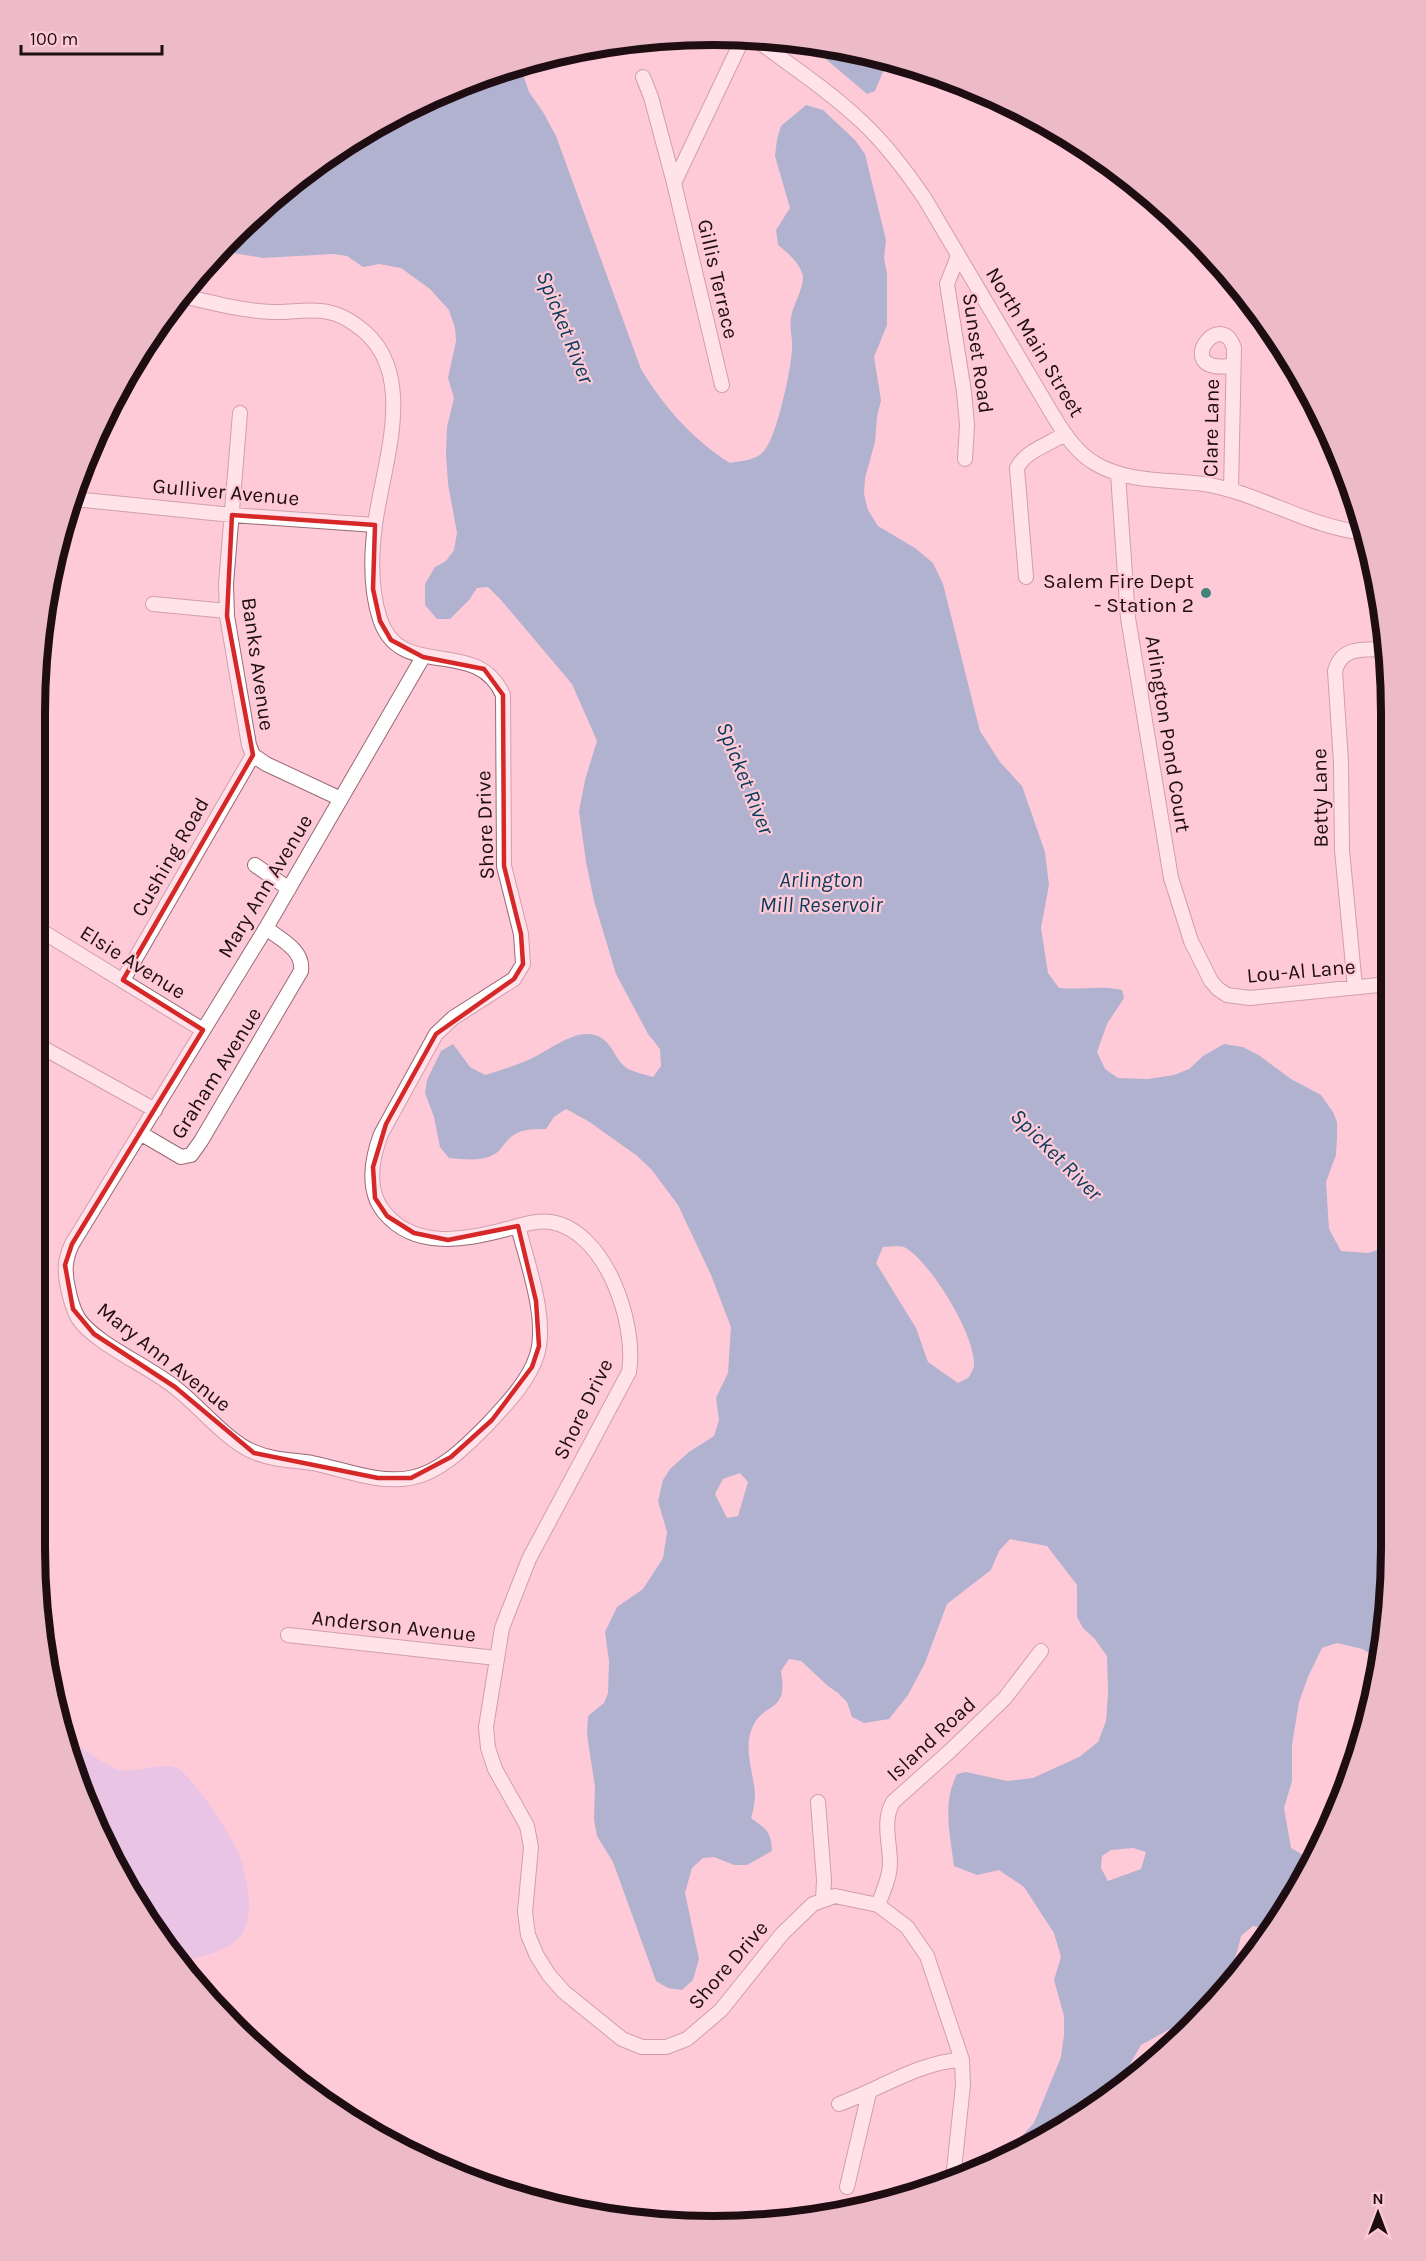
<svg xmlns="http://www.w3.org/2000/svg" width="1426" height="2261" viewBox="0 0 1426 2261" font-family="Karla,sans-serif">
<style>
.green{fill:#d0bdf3}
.water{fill:#5295c3;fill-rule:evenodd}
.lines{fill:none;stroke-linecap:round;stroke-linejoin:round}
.minor-casing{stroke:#986976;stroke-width:16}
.minor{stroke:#fff;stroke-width:14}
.marked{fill:none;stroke:#d62828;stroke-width:4.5;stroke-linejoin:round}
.poi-dot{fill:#41857a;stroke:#ffcad8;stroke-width:2}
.labels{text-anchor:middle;stroke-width:4.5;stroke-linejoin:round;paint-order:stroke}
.street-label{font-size:21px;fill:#1e0d12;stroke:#ffcad8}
.poi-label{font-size:21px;fill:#1e0d12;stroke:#ffcad8;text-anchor:end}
.water-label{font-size:22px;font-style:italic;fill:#063d5d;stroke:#ffcad8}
.rim{fill:none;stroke:#1e0d12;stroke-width:8}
</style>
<rect width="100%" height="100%" fill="#ffcad8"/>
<path class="green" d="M63,1735C75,1743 106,1766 117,1769C135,1775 162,1759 180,1770C195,1780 234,1839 240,1856C247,1879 257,1920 238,1939C223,1954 199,1956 180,1963L149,1925L70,1766Z"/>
<path class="water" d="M808,44L889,58L875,91L867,94Z
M520,65L529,92L543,112L556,136L641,369C664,407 692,439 730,463C741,461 757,460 764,451C777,436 791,370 792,349C793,339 789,327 791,317C793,305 803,290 803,277C801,264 788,253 778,245L776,230L790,208L775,156L777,139L781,126L806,105L823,110L855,140L865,154L886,240L884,258L887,274V325L874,357L881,400L877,417L875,442L865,478L864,494L868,510L878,526L915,548L933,563L943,584L980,731L1000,762L1022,786L1045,852L1049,885L1041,928L1048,973L1059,988C1080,990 1102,985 1122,990L1124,998L1107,1024L1097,1052L1105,1069L1118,1078L1148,1079L1174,1075L1189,1069L1203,1056L1224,1044L1243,1047L1260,1056L1291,1079L1321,1095L1333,1112L1337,1122V1138L1336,1155L1326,1182L1329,1229L1341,1251L1368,1253L1387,1247L1386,1636L1380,1659L1362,1649L1337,1643L1322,1648L1308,1677L1299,1702L1292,1745V1781L1284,1808L1291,1848L1310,1859L1270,1929L1253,1926L1241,1936L1238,1949L1233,1963L1200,2004L1170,2029L1141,2045L1125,2073L1098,2091L1088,2108L1077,2120L1010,2158L1022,2136L1034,2123L1061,2057L1064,2035V2016L1054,1980L1061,1957L1054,1933L1024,1887L999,1870L977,1875L954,1866C950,1834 942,1804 957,1774L966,1772L1007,1781L1033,1778L1079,1757L1098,1742L1106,1721L1108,1693L1107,1656L1094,1638L1083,1628L1077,1617V1585L1047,1546L1010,1539L999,1551L991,1570L947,1604L925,1663L908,1695L889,1719L864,1723L852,1717L847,1702L838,1693L828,1686L801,1661L789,1659L781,1671C789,1717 762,1699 751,1731C744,1750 754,1775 755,1795C755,1803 753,1811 751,1818C766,1829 771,1831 772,1851L747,1865H734L714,1857L703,1858L692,1868L685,1893L699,1959L693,1980L682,1990L668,1988L656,1981L613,1862L597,1836L594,1820L595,1787L587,1735L588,1716L604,1703L608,1693L609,1661L605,1632L617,1607L643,1589L663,1558L667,1532L658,1501L663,1480L670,1469L689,1452L714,1436L719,1420L716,1398L728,1373L731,1327L711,1275L678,1205L651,1169L636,1155L588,1121L566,1109L554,1117L546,1129C531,1129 516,1129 506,1142C502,1147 499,1152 493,1155C480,1162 463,1159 449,1158L440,1147L434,1117L425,1093L427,1080L441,1051L453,1044L470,1067L485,1075C499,1071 514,1066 528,1060C548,1052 577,1025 600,1037C612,1044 614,1056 623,1065C630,1072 644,1074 653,1077L661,1066L660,1049L648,1034L616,974L594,901L586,862L579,811L585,780L597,741L572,684L501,600L488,587L477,588L469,600L450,619H437L425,605V584L435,567L446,561L454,550L457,533L448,484L446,454L447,427L454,398L448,378L456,341L455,328L449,310L430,289L401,268L379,264L363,267L347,256L333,254L263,258L233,253L224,248L266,203L374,125L495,70ZM883,1247C890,1247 899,1245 906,1248C931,1263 976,1336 974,1366C973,1370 970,1375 968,1378L958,1383L928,1362L916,1328L876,1263ZM740,1473L748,1482L738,1516L727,1518L715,1494L723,1479ZM1133,1848L1146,1852L1141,1869L1108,1881L1101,1868L1102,1856L1111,1850Z"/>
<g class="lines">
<defs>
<path id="minor" d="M751,36C788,64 827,89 861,121C886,144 906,171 925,199L1054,417C1065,435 1078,454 1096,464C1129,483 1168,479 1204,484C1260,493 1309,528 1367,533
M643,77L651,97L674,183
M958,256L947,284L964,392L967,425L965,459
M179,295C209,302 242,311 273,312C291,313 309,308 328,312C337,314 348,319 356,325C421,369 383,462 375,525C371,556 370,589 380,619C400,682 477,635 503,695L504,866L521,934L523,964L514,979L453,1018L436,1034L381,1134C372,1158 366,1190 384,1212C415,1250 466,1240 507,1229C522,1225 536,1220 551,1222C606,1231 637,1324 629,1372L529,1559L502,1628L486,1727L488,1748L495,1769L527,1826L531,1847L525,1912L528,1935L537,1956L549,1975L564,1992L622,2039L642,2047H666L687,2039L721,2010L782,1934L813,1904L835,1896L878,1905L907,1927L927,1956L962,2060L963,2085L953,2179
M722,385L674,183L744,36
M240,413L226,584L227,616L249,745L253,755L266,764L341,799
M1118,474L1128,618L1171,878L1191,941L1211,981L1218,989L1227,995L1250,998L1389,984
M1231,490L1234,348C1222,311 1182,359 1214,366C1220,367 1227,366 1233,366
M74,499L232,515L375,525
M1026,577L1017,468C1026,450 1049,445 1064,434
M153,604L227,611
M423,657L266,928L72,1244C65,1259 64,1271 68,1288C70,1298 73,1309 78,1318C95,1344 151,1367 177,1389C200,1407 228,1442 254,1452C272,1460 292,1460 312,1463C343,1469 377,1484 410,1478C440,1473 466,1446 487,1425C505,1406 529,1381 537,1355C548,1318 527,1263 518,1226
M255,865L289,889
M40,930L203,1030
M123,980L253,755
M1355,987L1342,850L1341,762L1335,671C1342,645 1365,650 1387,649
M47,1050L155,1110
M140,1133L181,1157L191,1155L201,1141L301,971C304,950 280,939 266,928
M288,1635L496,1658
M818,1802L824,1880L823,1900
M878,1905C883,1892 890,1877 890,1863C890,1842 882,1821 893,1802L950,1751L1005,1698L1041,1651
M839,2104C878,2090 921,2061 962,2060
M847,2187L869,2093"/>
</defs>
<use href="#minor" class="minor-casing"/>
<use href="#minor" class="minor"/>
</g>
<path d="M0 0H1426V2261H0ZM232,515L375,525L373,589L380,621L391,640L423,657L484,669L503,695L504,866L521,934L523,964L514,979L436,1034L386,1124L373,1167L375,1198L387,1216L414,1233L448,1240L518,1226L536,1301L539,1346L532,1367L492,1420L451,1457L411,1478H378L254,1453L175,1387L94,1334L73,1309L65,1265L72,1244L203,1030L123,980L253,755L227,616Z" fill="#ffcad8" fill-opacity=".55" fill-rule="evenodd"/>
<path class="marked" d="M232,515L375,525L373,589L380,621L391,640L423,657L484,669L503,695L504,866L521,934L523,964L514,979L436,1034L386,1124L373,1167L375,1198L387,1216L414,1233L448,1240L518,1226L536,1301L539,1346L532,1367L492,1420L451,1457L411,1478H378L254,1453L175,1387L94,1334L73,1309L65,1265L72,1244L203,1030L123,980L253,755L227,616Z"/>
<circle class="poi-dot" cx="1206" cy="593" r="6"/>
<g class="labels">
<g class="street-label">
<text transform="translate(718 279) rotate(77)" y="7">Gillis Terrace</text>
<text transform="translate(1035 342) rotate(59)" y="7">North Main Street</text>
<text transform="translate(978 353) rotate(82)" y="7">Sunset Road</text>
<text transform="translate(1211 428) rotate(-89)" y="7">Clare Lane</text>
<text transform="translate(226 492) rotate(5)" y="7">Gulliver Avenue</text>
<text transform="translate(258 664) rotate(82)" y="7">Banks Avenue</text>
<text transform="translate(1168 734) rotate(81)" y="7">Arlington Pond Court</text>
<text transform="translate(1320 798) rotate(-91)" y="7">Betty Lane</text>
<text transform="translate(485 825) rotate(-92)" y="7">Shore Drive</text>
<text transform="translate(170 857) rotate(-60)" y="7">Cushing Road</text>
<text transform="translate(265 886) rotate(-59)" y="7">Mary Ann Avenue</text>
<text transform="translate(133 962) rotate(32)" y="7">Elsie Avenue</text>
<text transform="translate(1301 971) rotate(-5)" y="7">Lou-Al Lane</text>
<text transform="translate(216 1073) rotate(-58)" y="7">Graham Avenue</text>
<text transform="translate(164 1357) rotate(38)" y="7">Mary Ann Avenue</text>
<text transform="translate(583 1409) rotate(-64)" y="7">Shore Drive</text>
<text transform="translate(394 1626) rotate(6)" y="7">Anderson Avenue</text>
<text transform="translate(931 1739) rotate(-43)" y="7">Island Road</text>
<text transform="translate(728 1965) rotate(-49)" y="7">Shore Drive</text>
</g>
<g class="poi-label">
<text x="1194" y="588">Salem Fire Dept<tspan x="1194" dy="24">- Station 2</tspan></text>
</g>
<g class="water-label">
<text transform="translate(566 327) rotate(68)" y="8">Spicket River</text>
<text transform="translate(746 778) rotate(68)" y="8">Spicket River</text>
<text x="821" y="887">Arlington<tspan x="821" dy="25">Mill Reservoir</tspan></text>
<text transform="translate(1057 1154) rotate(45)" y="8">Spicket River</text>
</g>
</g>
<path d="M0 0H1426V2261H0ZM713 45H713A668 668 0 0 1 1381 713V1548A668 668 0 0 1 713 2216H713A668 668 0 0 1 45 1548V713A668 668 0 0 1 713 45Z" fill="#edbbc8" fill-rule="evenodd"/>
<path class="rim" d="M713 45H713A668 668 0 0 1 1381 713V1548A668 668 0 0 1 713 2216H713A668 668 0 0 1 45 1548V713A668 668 0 0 1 713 45Z"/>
<g transform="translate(1378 2213)" stroke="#ffcad8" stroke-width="4.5" paint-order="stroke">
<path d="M0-4.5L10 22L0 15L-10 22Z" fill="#1e0d12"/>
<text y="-9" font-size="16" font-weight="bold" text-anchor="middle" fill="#1e0d12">N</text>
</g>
<path d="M21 45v9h141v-9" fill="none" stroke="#1e0d12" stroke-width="3"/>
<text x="30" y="45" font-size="18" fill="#1e0d12" stroke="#ffcad8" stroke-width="4.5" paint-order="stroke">100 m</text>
</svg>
